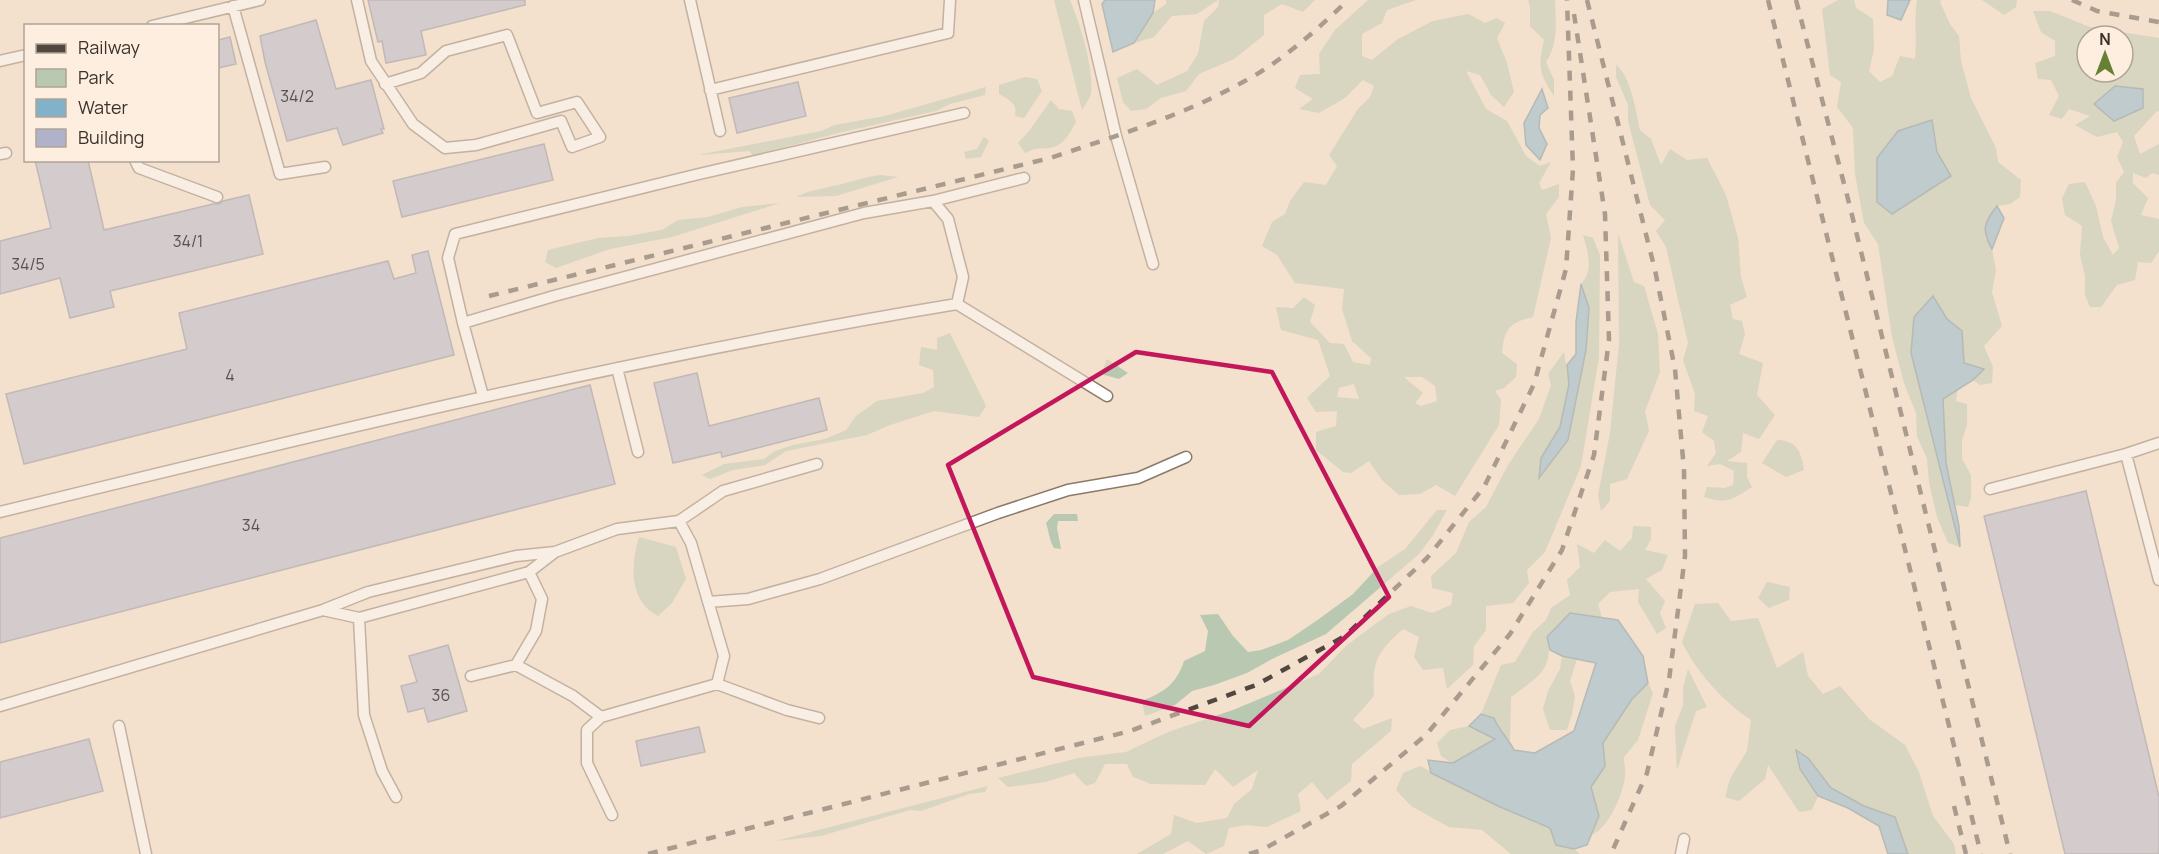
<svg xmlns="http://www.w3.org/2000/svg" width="2159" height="854" viewBox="0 0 2159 854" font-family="Manrope,sans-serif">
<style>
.green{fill:#b8c8b1;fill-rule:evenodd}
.water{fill:#82b2ca;stroke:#6c8c9a;stroke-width:1.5}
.building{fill:#b0b2c9;stroke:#86889d;stroke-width:1.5}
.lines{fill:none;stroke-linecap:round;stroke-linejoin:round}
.lane-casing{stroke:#8b7a69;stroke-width:13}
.lane{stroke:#fff;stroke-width:10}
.rail{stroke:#51473f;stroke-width:4.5;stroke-dasharray:10 10;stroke-linecap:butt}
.marked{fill:none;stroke:#c2185b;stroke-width:4.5;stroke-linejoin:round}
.labels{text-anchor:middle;stroke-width:5;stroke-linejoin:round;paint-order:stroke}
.number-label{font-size:16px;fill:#585252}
</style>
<rect width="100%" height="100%" fill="#f3e0cd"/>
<path class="green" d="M1054,0H1070C1080,24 1094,68 1091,93C1090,99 1085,105 1082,110Z
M1166,0H1218L1197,14L1172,16L1154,37L1134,43L1153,13L1166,4Z
M1219,0H1315L1303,12L1282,4L1264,15V35L1234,59L1199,74L1186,91L1161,98L1146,109L1131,111L1123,102L1117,78L1137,69L1157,85L1187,71L1198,54L1204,21L1218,7Z
M1368,0H1416L1387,10L1382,23L1362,34V56L1372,60L1398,39L1433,21L1468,14L1485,23L1496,18L1505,23L1497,38L1507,63L1514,92L1504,107L1491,95L1480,75L1466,71L1486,109L1507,121L1526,156L1540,166L1551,162L1539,183L1542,190L1559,184V197L1546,214L1551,238L1533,317C1510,322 1504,329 1502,353L1517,364L1516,377L1504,388L1495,391L1501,400L1499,425L1455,496L1436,485L1420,494L1399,495L1382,480L1369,461L1351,473L1343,472L1316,450V432L1336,426L1337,411L1316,412L1307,398L1330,376L1318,340L1281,330L1276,307L1293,308L1304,297L1315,305L1310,322L1330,343L1344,344L1353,362L1370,365L1371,358L1352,341L1342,309L1344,289L1295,283L1277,255L1262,246L1272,222L1285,214L1290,201L1304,182L1326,185L1337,166L1329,155L1358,109L1370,97L1374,86L1363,80L1345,98L1319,113L1299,109L1313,99L1295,88L1300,75L1320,74L1319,54L1335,30ZM1404,377H1422L1435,386L1437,401L1421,406L1415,403L1423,393ZM1354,384L1359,399L1337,397L1339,388Z
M1528,0H1555C1556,21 1558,45 1546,62L1554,80V96C1539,73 1538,67 1544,40L1530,26V7Z
M1838,0H1854L1856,8L1873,19L1874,50L1869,71L1880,82L1892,76L1900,56L1915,59C1917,39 1914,20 1917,0H1941L1940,2L1950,24L1959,36L1961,61L1971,98L1996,148L1998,162L2021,180L2020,197L2010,204L1997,206L1985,237L1992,249L1996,270L1992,292L2002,326L1984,346L1993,367L1992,383L1980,385L1973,380L1983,369L1964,363L1962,331L1947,319L1934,296L1914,317L1911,353L1960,547L1948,543L1937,517L1929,482L1927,459L1917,436L1916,413L1904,383L1892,337L1878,244L1864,223L1855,174L1853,128L1837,107L1841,82L1830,75L1822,9ZM1932,120L1937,152L1951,175L1909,201Z
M1982,0H2017L2016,7L2004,15Z
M2033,11H2050L2090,27L2159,38V111L2156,112L2134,136L2140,154L2159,144V175L2152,173L2146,178L2133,173V183L2148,198L2141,215L2159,219V251L2151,263L2138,262L2135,280L2117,285L2101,307H2090L2085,295V276L2080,255L2082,226L2065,215L2062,198L2069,184L2085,182L2096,206L2103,237L2113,255L2119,248L2111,221L2116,200V183L2124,172L2117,157L2123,142L2117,132L2097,137L2075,125L2090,116L2069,109L2062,119L2049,115L2059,96L2051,80L2038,79L2035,63L2055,56V41L2041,32ZM2087,36H2123V72H2087Z
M1616,65C1631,76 1636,112 1640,130L1651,139L1661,165L1670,149L1687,160L1707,158L1726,195L1738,238L1741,277L1747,297L1730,305L1733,319L1742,321L1745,334L1739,354L1763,363L1757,395L1775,415L1759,439L1743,433L1741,452L1727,461L1747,463V477L1752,487C1732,500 1727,504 1704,497L1707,487L1725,488L1733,485L1734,471L1720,464L1707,466L1716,453L1714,441L1702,432L1708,416L1694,411L1695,394L1683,360L1688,343L1666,247L1656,231L1665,220L1650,205L1628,121V105L1616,77Z
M1025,77L1037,79L1042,91L1024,118L1015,116C1018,103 1009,100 999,94V85Z
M986,87L985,95L950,104L936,111L838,133L753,156L749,151L698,155L821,131L835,125L885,116Z
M1051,100L1059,109L1072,111L1076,122C1070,133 1063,147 1049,148C1036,149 1038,147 1025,153L1018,143L1029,131Z
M984,137L989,141L981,157L966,159L964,152L977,149Z
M880,175L898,177L836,196L796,197C810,190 818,190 833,186C850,183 862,177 880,175Z
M780,203L672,237L610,249L556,268L545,262L548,250L598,238L628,236L662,230L678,220L708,217L742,207Z
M1618,233L1634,282L1644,286L1658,334L1660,372L1645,411L1649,431L1627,479L1610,484V501L1601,511L1598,495L1610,433L1619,344Z
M1583,235L1593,238L1600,255L1599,357L1581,466L1545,552L1527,570L1529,583L1513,603L1486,606V630L1474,646L1473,665L1447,689L1443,668L1423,670L1414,657L1419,637L1403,629C1377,652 1372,661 1374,696L1353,720L1363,729L1392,718L1391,731L1352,764L1351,781L1327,800L1312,782L1298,794L1301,811L1267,827L1246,825L1229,828L1224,846L1206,854L1188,841L1163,854H1137L1171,834L1174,815L1197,823L1227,818L1234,804L1252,789L1258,770L1233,787L1215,769L1205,785L1151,784L1133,777L1127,764H1105L1095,783L1086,786L1074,773L1046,782L1008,787L998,778L1078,758L1126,752L1168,732L1233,710L1319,674L1347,645L1389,614L1411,606L1432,613L1451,605L1453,593L1432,588L1431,576L1456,553L1469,522L1486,507L1508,465L1539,419L1551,385L1548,374L1564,352L1569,384L1560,427L1541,458L1539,477L1568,440L1586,350L1589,308L1581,284C1594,270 1588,252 1583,235Z
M950,333L986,406L979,417L934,411L890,425L867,435L786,451L765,465L733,470L710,479L702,475L724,464L764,459L775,451L793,445L825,439L846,430L856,416L877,401L923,393L934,387L933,370L919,365L921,347L937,350V338Z
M1107,359L1128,373L1119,379L1101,374Z
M1958,388L1956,401L1967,404V425L1962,440V459L1971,475V498L1968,507L1955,505L1946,463L1943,398Z
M1777,440C1797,441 1801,451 1804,470L1786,477L1762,463Z
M1437,510H1447L1433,535L1419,554L1326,634L1272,659L1247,673L1214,685L1192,691L1175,705L1145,716L1142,701C1164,692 1176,685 1184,661L1205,651L1208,631L1200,615L1218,614L1233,636L1248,652L1261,650L1288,640L1319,619L1353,594L1378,567L1405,549Z
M1054,514H1077L1078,521H1058L1057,528L1061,549L1054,548C1049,540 1049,532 1046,523Z
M1633,526L1651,527V539L1645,550L1668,555L1662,570L1646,579L1665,601L1660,613L1666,628L1657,634L1638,602L1639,589L1610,592L1598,604L1602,618L1570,613L1547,637C1555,671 1534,679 1511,697L1510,741L1498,730L1494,718L1481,714L1501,665L1515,662L1533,632L1546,620L1551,608L1570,595L1567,580L1580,567L1577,544L1594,553L1605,540L1620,551L1632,538Z
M639,537L676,547L686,579L672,603L658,616C628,601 631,564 639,537Z
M1767,582L1790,587L1789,600L1769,608L1758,598Z
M1718,603L1731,621L1758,618L1777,668L1803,652L1808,676L1823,694L1840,686L1869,719L1905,745L1919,772L1933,816L1954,844L1956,854H1908L1895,817L1864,806L1830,788L1808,758L1800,769L1818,796L1812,810L1799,812L1768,765L1765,779L1739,801L1725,797L1730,779L1747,751L1751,720C1723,701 1697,673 1682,642L1695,604Z
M1562,656L1577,659L1570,681L1575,696L1572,714L1567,730H1550L1543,709L1548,691L1560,669Z
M1688,669L1707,707L1696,711L1677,770L1675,726L1683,705V688Z
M1648,683L1653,693L1638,740L1624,757C1624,763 1626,771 1625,777C1622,796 1609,827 1592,835L1599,816L1591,787L1605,766L1603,743L1632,699Z
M1469,726L1495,739L1453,764L1441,756L1437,743L1450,730Z
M1420,766L1498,806L1551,828L1556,845L1574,849L1580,854H1511L1482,830L1449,827L1411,806L1396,790L1403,773Z
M988,786L985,792L969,794L921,811L910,810L821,836L776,841Z"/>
<path class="water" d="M1105,0H1155L1153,13L1134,43L1113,52L1102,4Z
M1888,0H1910L1901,20L1887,15Z
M2115,86L2143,89V108L2114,121L2094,104Z
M1542,89L1548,108L1540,115L1539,128L1547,144L1540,160L1526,145L1524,123Z
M1932,120L1937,152L1951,176L1892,214L1877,202V158L1898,131Z
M1997,206L2004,218L1992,249C1981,230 1984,222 1997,206Z
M1581,284L1589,308L1586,350L1568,440L1539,478L1541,458L1560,427L1569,384L1567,365L1576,354V322Z
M1933,296L1947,319L1962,331L1964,363L1984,369L1973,380L1943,399L1946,463L1959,526L1960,547L1911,353L1914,317Z
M1570,613L1618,620L1643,656L1648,683L1632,699L1603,743L1605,766L1591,787L1599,816L1587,845L1574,849L1556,845L1550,828L1498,806L1431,773L1428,760L1453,763L1495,739L1469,726L1481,714L1494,718C1499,731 1508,738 1514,750L1535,753L1574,731L1596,663L1562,656L1550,650L1547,637Z
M1796,750L1808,758L1831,788L1864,806L1895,817L1908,854H1888L1879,826L1848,808L1818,796L1800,769Z"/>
<path class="building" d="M368,0H525V5L421,31L426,55L386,63L382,41L378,42Z
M316,20L336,89L371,80L384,129H381L383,133L343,145L337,128L287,141L265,62L260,36Z
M230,37L236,64L218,68V40Z
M798,82L806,116L737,133L729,98Z
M544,144L553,180L402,217L393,181Z
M35,160H88L104,230L213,204H219L223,201L249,195L263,254L110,291L114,307L70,318L60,278L0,294V241L51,228Z
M428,251L454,355L24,464L6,394L187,349L179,313L388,261L394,279L416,273L412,255Z
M697,373L709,426L819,398L827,430L722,457L721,452L673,463L654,383Z
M590,385L615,484L0,643V538Z
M2086,491L2159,797V854H2065L1984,516Z
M448,645L467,711L428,722L424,708L408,712L401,686L417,682L409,656Z
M699,727L705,752L641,766L636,741Z
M89,739L103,791L0,818V762Z"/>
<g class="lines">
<defs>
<path id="lane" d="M357,0L371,61L413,124L445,148L476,145L561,121L572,147L600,137L577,102L537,113L507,35L446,51L421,73L385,84
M690,0L720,131
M1084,0L1116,136L1153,264
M233,6L280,174L325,167
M152,26L260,0
M0,61L26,55
M710,90L948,33L950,0
M0,154L6,153
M135,160L139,168L217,197
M957,304L1107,396
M463,323L554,296L864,213L933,201L1024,178
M617,368L638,452
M483,396L463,323L448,258L455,234L699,174L964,113
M2126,454L2159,580
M1990,489L2126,454L2159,443
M0,512C317,434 634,357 957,304L963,277L948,219L933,201
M708,602L748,599L820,579L998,513L1068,490L1138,478L1186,457
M323,610L368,592L516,556L555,552
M359,618L364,715L382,771L396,797
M516,665L536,631L542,599L529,572
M471,676L516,665L573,696L601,717L717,684L724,656L691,543L679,521
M717,684L787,710L819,718
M0,706L323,610L359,618L529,572L555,552L617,529L679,521L723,491L817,464
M601,717L587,730V763L612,815
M119,726L146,854
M1681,854L1684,839"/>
</defs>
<use href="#lane" class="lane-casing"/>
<use href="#lane" class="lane"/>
<path class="rail" d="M1587,0L1655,270L1675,369L1684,470L1685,556L1669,680L1647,773L1611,854
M1768,0L1981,854
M1796,0L1848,199L2010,854
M2072,0L2097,11L2159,22
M489,296L1050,158C1116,136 1182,116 1243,82C1281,62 1317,30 1348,0
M1954,806L1966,854
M648,854L1130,731L1256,685L1345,636L1427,558L1484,487L1534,384L1566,269L1573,169L1567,0
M1249,854L1262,850L1341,806L1426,735L1510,634L1562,550L1594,455L1609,340L1605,214L1574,14"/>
</g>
<path d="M0 0H2159V854H0ZM1136,352L1272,372L1389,597L1249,726L1033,677L948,465Z" fill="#f3e0cd" fill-opacity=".55" fill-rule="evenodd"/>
<path class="marked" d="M1136,352L1272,372L1389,597L1249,726L1033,677L948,465Z"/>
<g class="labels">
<g class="number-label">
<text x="297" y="102">34/2</text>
<text x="188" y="247">34/1</text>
<text x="28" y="270">34/5</text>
<text x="230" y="381">4</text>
<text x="251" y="531">34</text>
<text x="441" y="701">36</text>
</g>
</g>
<rect x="24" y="24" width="195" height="138" fill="#feeedf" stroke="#b0a397" stroke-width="1.5"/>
<rect x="36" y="44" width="30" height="9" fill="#51473f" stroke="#b0a397" stroke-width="1.5"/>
<text x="78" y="54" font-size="18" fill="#3a322b">Railway</text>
<rect x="36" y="69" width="30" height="18" fill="#b8c8b1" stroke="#b0a397" stroke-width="1.5"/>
<text x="78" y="84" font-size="18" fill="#3a322b">Park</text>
<rect x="36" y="99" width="30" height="18" fill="#82b2ca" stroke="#b0a397" stroke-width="1.5"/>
<text x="78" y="114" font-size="18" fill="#3a322b">Water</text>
<rect x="36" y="129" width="30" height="18" fill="#b0b2c9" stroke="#b0a397" stroke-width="1.5"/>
<text x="78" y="144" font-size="18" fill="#3a322b">Building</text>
<g transform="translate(2105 54)"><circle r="28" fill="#feeedf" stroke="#b0a397" stroke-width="1.5"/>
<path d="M0-4.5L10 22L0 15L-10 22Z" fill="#678033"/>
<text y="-9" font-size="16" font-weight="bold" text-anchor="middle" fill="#3a322b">N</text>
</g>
</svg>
